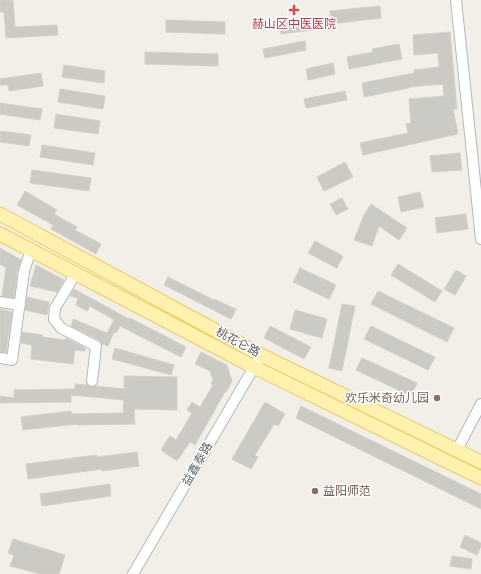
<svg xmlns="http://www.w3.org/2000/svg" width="481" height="574" viewBox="0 0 481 574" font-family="Lato,'Noto Sans SC',sans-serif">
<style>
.building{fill:#cccac5;stroke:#d6d1c6}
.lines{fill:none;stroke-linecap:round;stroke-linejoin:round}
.minor-casing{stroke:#b5b8bc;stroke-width:12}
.major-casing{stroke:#f2c960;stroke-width:15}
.minor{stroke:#fff;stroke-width:10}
.major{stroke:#fff2af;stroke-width:13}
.health-dot{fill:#e0444e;stroke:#fff;stroke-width:1.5}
.education-dot{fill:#8d6e63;stroke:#fff;stroke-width:1.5}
.labels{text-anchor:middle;stroke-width:3;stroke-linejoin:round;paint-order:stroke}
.health-label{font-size:12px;fill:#be3a42;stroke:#fff}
.street-label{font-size:12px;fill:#5f6368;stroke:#fff}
.education-label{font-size:12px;fill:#785e54;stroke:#fff;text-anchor:end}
</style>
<rect width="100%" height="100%" fill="#f1efe8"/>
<path class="building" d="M0,0H13L15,27L57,25L58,35L6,38L4,12H0Z
M380,6L381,18L331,24L330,11Z
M166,20L225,22V34L166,32Z
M311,20L313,30L281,34L280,24Z
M450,32L457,109H453L458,134L363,155L360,143L408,133L406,124L411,123L409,99L444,96L443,84L409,87V88L364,97L362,83L414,73V70L439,67L438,53L414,55L413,35Z
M305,41L306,50L265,58L263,49Z
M399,44L402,59L349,69L347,57L373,52L372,49Z
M145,52L218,54V66L145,64Z
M333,63L335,74L308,80L306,69Z
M64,65L105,71L104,83L62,77Z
M41,73L43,86L9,91L8,85H0V79Z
M60,89L105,96L103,109L58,102Z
M345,91L347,100L306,108L304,99Z
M0,103L42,109L40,120L0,114Z
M56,114L100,121L98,134L54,128Z
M0,131L31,135L29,146L0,142Z
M42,145L95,153L93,165L40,157Z
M460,153L462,170L432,172L430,156Z
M345,162L353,177L324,191L317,177Z
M32,170L91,178L89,191L30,183Z
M25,191L57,210L54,214L77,227L75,230L101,244L96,254L51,229L53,225L17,205Z
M420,192L424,207L401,212L398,197Z
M342,198L348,209L336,215L330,204Z
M371,204L407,228L399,240L379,226L372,246L354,240L364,215Z
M466,214L468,229L437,233L435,218Z
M315,241L343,256L337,268L308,253Z
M0,248L21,260L16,274H17L14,298L2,296L6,268L0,264Z
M398,264L442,291L435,302L391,275Z
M36,265L64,280L57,292L30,286Z
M300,268L336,285L329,299L293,282Z
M456,270L466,276L455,295L444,289Z
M168,277L214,300V299L236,309L231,319L164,285Z
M74,289L129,319L130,318L186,347L181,357L120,326L116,333L114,332L108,346L102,344L99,340L71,326L73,319L107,333L114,320L90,306L87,311L76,305L78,298L70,296Z
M378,291L454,328L447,342L371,304Z
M27,297L49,302L47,315L25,310Z
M342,304L355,306L342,371L329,368Z
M0,309L12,312L6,352H0Z
M295,310L327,319L322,338L290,329Z
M270,326L311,347L304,359L264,338Z
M371,326L435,357L428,370L364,339Z
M22,332L42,335L43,337L65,340L66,338L85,348V351L75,350L73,364L31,359L32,345L21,343Z
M115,348L174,365L171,375L112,359Z
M201,352L227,365L232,381L226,392H225L195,445L190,442L177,461L161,450L170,436L176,440L192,413L187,410L192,402L200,407L213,385L211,384L213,380L210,371L195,364Z
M362,358L417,383L411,396L356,370Z
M124,376L177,377V410L134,409L135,424L77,425V424L23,430L21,417L71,411L72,414L123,413L124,400L71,395V402L0,403V396L14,398V390L75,389V384L87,385L92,387L96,386L124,389Z
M265,402L285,414L278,426L274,424L255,455L258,457L251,469L232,459Z
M301,406L481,494V509L296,418Z
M137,452L139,466L102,471V469L28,479L26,464L97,455V457Z
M110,484L111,496L42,506L40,494Z
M465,535L481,543V546L477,555L460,547Z
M13,539L65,555L59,574H40L10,566L14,555L8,553Z
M452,556L472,559L471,569L450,566Z"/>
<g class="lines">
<defs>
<path id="minor" d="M456,0L481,239
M76,273L55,308L54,319L61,328L96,346L92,381
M0,302L20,305
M0,358L12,360L24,271L31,250
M457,450L481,404
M133,574L257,362"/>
<path id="major" d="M0,214L261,355L481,462
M0,234L254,367L481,478"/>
</defs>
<use href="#minor" class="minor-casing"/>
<use href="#major" class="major-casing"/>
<use href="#minor" class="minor"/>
<use href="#major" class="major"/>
</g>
<path class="health-dot" d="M292 4h4v4h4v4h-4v4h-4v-4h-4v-4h4z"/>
<g class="education-dot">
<circle cx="437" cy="398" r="4"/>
<circle cx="315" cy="491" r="4"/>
</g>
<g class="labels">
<g class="health-label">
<text x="294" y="28">赫山区中医医院</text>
</g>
<g class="street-label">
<text transform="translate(238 342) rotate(28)" y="4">桃花仑路</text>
<text transform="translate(197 464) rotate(-60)" y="4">益鑫泰路</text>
</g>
<g class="education-label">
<text x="429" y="402">欢乐米奇幼儿园</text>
<text x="323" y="495" text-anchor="start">益阳师范</text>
</g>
</g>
</svg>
